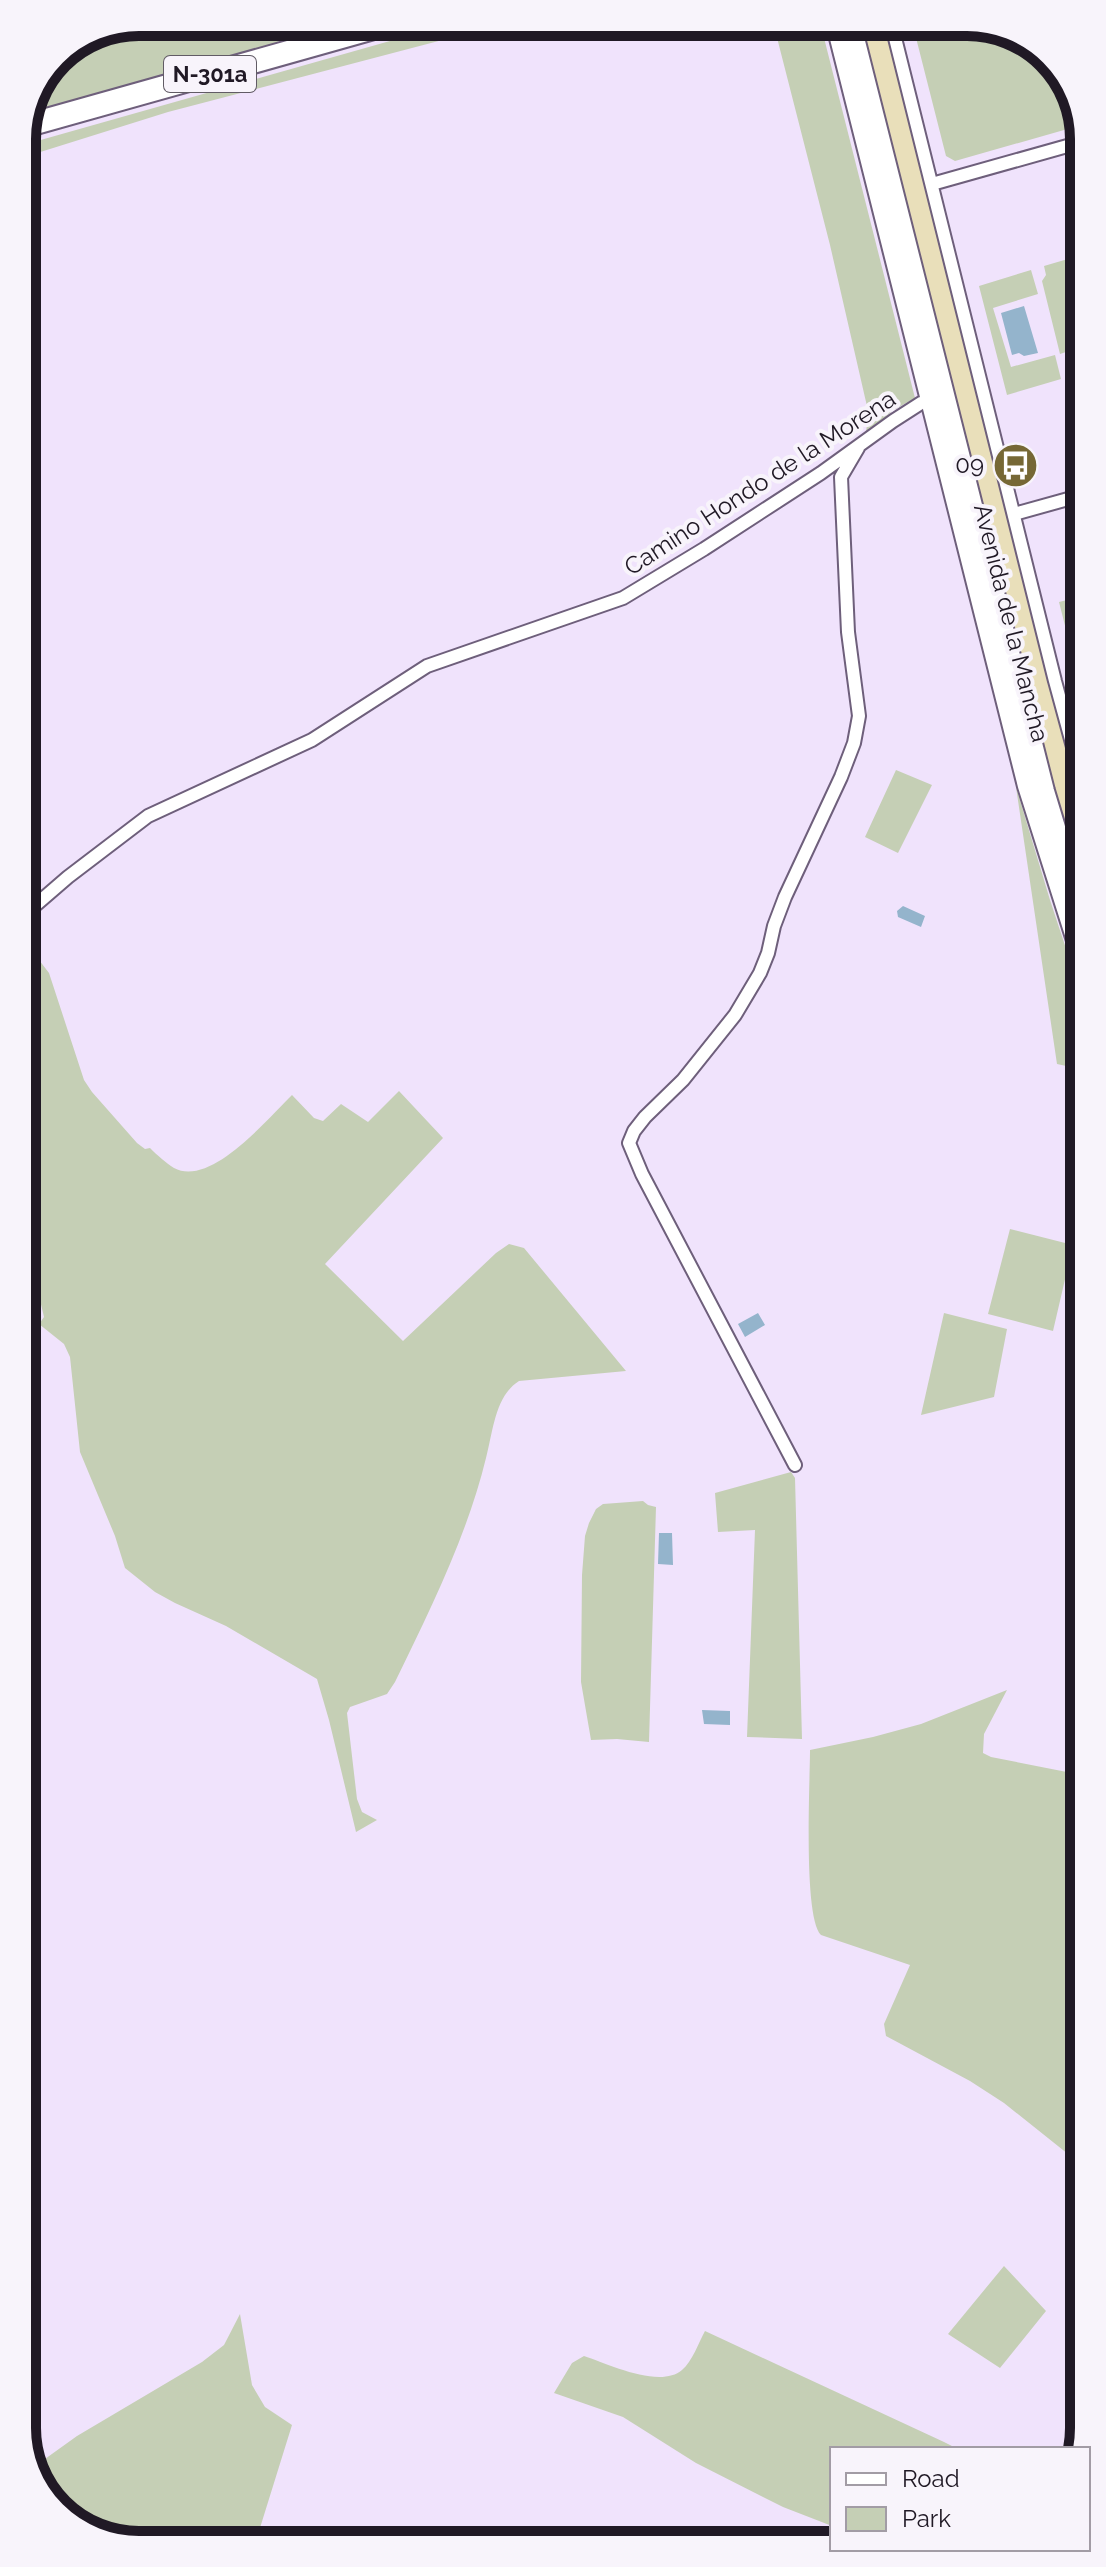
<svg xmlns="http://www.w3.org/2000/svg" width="1106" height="2567" viewBox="0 0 1106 2567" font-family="Raleway,sans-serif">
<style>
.green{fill:#c5cfb5}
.sand{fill:#e9dfba}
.water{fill:#94b4cc}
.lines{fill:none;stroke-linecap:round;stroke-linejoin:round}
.street-casing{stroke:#6e5f7b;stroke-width:16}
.primary-casing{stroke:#6e5f7b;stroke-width:22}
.highway-casing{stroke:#6e5f7b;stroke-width:26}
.street{stroke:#fff;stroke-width:12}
.primary{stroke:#fff;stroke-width:18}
.highway{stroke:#fff;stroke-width:22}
.labels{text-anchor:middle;stroke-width:8;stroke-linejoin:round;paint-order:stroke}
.shield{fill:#f8f4fb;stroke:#615b65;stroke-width:2}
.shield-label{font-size:22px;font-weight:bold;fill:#201925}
.poi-label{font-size:24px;fill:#201925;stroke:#f8f4fb;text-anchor:end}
.street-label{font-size:24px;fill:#201925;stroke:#f8f4fb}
.rim{fill:none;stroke:#201925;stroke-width:10}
</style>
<rect width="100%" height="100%" fill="#f0e3fc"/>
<path class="green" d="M139,22H271L280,45L32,111L57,56Z
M457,22H511L168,112L34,154L22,165L23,145Z
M773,22H820L915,398L892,411L876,427L866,431L869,415L830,245Z
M912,22H975L1038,47L1078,101V126L955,161L946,156Z
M1078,256V348L1060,354L1042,281L1046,275L1044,266Z
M1031,270L1038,294L993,308L1011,367L1055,355L1061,379L1007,395L979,286Z
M1079,597V641L1076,642L1079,652V681L1059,602Z
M896,770L932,785L898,853L865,837Z
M1016,787L1050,900L1080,991V1069L1057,1064Z
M28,952L36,956L49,973L84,1080L92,1092L137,1143L145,1149L150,1148C157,1155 166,1163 174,1168C211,1188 269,1117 292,1095L314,1118L323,1121L341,1104L368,1122L399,1091L443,1138L325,1264L403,1341L496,1253L509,1244L524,1248L626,1371L519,1381C495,1396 493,1432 486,1458C467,1536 430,1610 395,1682L387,1694L350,1707L347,1713L357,1799L362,1812L377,1820L356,1832L329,1720L317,1679L226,1626L175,1603L155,1592L125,1568L115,1536L80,1452L70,1357L64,1344L39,1324L44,1317L35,1279L25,1259L24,984L27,983L24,954Z
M1010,1229L1073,1245L1053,1331L988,1314Z
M944,1313L1007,1329L994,1397L921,1415Z
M791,1472L795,1478L802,1739L747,1737L755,1530L718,1532L715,1493Z
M643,1501L648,1505L656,1507L649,1742L617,1739L591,1740L581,1682L582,1575L585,1536L589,1523L596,1509L603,1504Z
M1007,1690L984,1734L983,1753L991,1757L1082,1775L1083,2166L1004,2103L970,2081L886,2036L884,2024L910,1965L821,1935C803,1917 810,1782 810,1750L873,1737L921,1724Z
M1004,2266L1046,2311L1000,2368L948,2334Z
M240,2314L252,2385L265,2407L292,2425L255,2544L131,2545L68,2520L31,2469L77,2436L202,2362L224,2345Z
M705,2331L944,2442L958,2449H832V2526L783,2507L696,2463L623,2417L554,2393L572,2363L584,2356C608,2364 660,2389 682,2370C692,2362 699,2342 705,2331Z"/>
<path class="sand" d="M329,22H350L298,37L297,31Z
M860,22H884L1043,656L1079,785L1080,873L1049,772Z"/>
<path class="water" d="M1024,306L1038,353L1024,356L1019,353L1012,355L1001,313Z
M903,906L925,916L921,927L898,917L897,911Z
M758,1313L765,1325L745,1337L738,1324Z
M659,1533H672L673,1565L658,1564Z
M702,1710L730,1711V1725L704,1724Z"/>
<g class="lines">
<defs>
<path id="street" d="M891,22L1055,681L1079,769
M1072,144L1078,163
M932,184L1078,143
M1014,514L1079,496
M24,915L68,877L148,816L312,740L427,666L623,598L704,549L821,473L893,421L921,403L932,400
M795,1465L642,1174L629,1143L634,1131L645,1117L683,1080L735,1015L760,973L768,953L774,926L785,897L841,777L854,743L859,716L848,632L841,477L858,448"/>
<path id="primary" d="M835,22L1027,786L1080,953
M851,22L1045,791L1080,907"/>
<path id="highway" d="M25,126L395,22"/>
</defs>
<use href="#street" class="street-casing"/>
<use href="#primary" class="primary-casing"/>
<use href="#highway" class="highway-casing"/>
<use href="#street" class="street"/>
<use href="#primary" class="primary"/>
<use href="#highway" class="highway"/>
</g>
<defs>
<symbol id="bus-disc" viewBox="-11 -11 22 22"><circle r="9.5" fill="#766835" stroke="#f8f4fb"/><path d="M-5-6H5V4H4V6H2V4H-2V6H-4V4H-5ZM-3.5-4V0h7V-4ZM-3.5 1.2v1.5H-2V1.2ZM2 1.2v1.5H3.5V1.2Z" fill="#fff"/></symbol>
</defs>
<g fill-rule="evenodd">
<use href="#bus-disc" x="990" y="440" width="51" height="51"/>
</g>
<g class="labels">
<rect class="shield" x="164" y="56" width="92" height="36" rx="6"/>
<g class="shield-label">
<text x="210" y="82">N-301a</text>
</g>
<g class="poi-label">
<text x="984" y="473">09</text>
</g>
<g class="street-label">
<text transform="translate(760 483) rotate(-33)" y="8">Camino Hondo de la Morena</text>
<text transform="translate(1011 623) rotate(76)" y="8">Avenida de la Mancha</text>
</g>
</g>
<path d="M0 0H1106V2567H0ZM139 36H967A103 103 0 0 1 1070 139V2428A103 103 0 0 1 967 2531H139A103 103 0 0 1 36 2428V139A103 103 0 0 1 139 36Z" fill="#f8f4fb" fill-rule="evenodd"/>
<path class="rim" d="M139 36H967A103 103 0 0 1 1070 139V2428A103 103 0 0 1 967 2531H139A103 103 0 0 1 36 2428V139A103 103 0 0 1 139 36Z"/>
<rect x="830" y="2447" width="260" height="104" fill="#f8f4fb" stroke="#a29ca5" stroke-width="2"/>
<rect x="846" y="2473" width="40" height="12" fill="#ffffff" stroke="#a29ca5" stroke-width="2"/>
<text x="902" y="2487" font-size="24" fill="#201925">Road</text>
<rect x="846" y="2507" width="40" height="24" fill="#c5cfb5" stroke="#a29ca5" stroke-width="2"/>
<text x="902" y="2527" font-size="24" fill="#201925">Park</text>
</svg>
